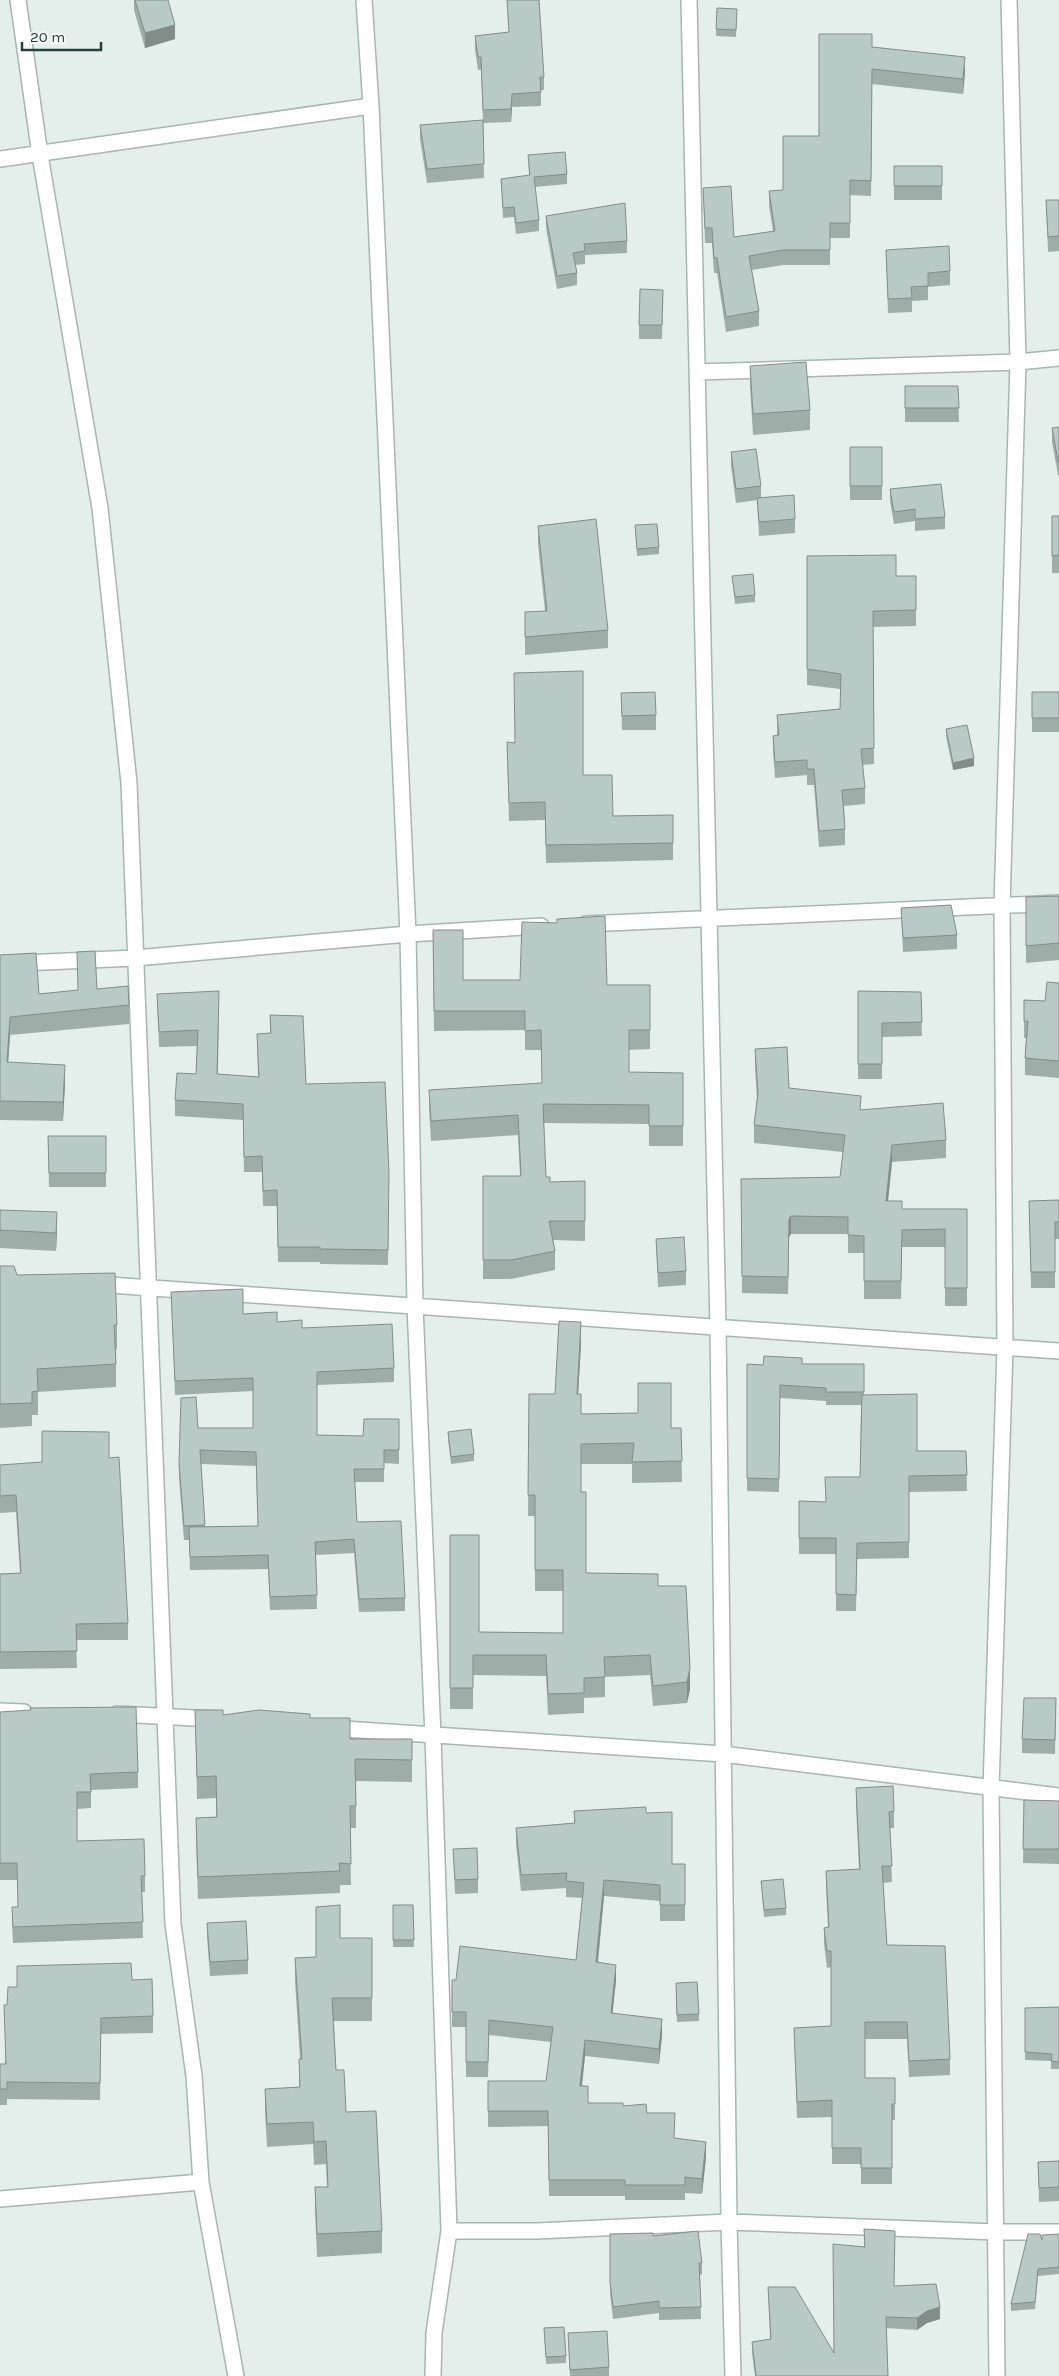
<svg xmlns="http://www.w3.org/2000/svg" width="1059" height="2376" viewBox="0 0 1059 2376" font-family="Karla,sans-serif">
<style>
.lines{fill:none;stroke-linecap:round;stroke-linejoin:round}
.minor-casing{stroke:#a6b6b3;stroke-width:18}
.minor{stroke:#fff;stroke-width:15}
.wall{fill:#9fada9;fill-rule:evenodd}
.shaded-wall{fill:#828d8a}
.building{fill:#b9c9c5;stroke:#828d8a}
</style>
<rect width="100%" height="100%" fill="#e4eeeb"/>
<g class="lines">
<defs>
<path id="minor" d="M18,0L40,155L100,508L129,783L173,1924L194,2076L201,2182L236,2376
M364,0L371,106L408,934L415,1305L433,1737L449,2231L434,2333L433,2376
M689,0L718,1328L729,2222L733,2376
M0,159L371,106
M697,372L1018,362L1059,358
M586,924L1059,903
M0,964L135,958L408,934L541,926
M95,1284L1059,1351
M0,1711L24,1712
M117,1714L214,1719
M329,1728L723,1754L1059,1796
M0,2199L201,2182
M449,2231H537L729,2222L997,2232H1059
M997,2376L991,1789L1005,1348L1002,906L1018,362L1009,0"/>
</defs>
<use href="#minor" class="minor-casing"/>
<use href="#minor" class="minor"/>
</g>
<path class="wall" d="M134,0H168L175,39L145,48L134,10Z
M507,0H539L544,77V90H541V106L512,107L511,122L483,123L484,178L427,183L420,139V125L483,120L481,70H478L475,50V36L509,32Z
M737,9L736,37L716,36V29Z
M872,47L965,72L963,94L872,84L871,196L850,195V238H830V265H783L752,270L759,311V326L726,332L717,273H714L712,243H705L703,188L734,237L773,231L769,206V191L783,190L819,136Z
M528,155L567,174V184L535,187L539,220V231L516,234L514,217L503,218L501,179L529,175Z
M894,166H942V200H894Z
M1046,200H1059V251L1048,252Z
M546,216L627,241V253L585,255V264L575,265L577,273V285L557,289L546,228Z
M886,250L950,271V285L928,287V300L912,301V312L888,313Z
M663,290L662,339H639V325Z
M750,366L810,410V430L753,435L750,386Z
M905,386H958L959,422H905Z
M1059,427V475H1058L1052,442V428Z
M850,447H882V500H850Z
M731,452L761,486V498L795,519V533L759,536L757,500L736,503L731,466Z
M890,489L945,517V529L915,531V521L894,524L890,501Z
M1052,516H1059V573H1052Z
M635,525L659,547V554L637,556Z
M538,526L608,630V648L525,655V612L545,611L538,544Z
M807,556L896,576H916V626L873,627L874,764L862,765L865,788V804L844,806L845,829V845L819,847L814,785H807V775L775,778L773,752V736L777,735V715L840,709V689L807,685Z
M732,576L755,595V602L735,604Z
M1032,692H1059V732H1032Z
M621,693L656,715V730H622Z
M946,729L974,766L953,770L946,736Z
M507,742L583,775L613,816L673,815V860L546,863L545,820L509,821Z
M1059,896V960L1026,963V897Z
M901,908L957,935V949L903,952Z
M433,930L463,980L607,985H650V1049L629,1050V1072L683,1073V1146H649V1124L544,1123L546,1177L550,1182L585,1181V1241L553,1240L555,1251V1270L511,1279H483V1176H520L518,1135L431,1141L429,1109V1090L542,1083L541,1050H525V1030L434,1031Z
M0,955L39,994L97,989L129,1005V1024L10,1035L8,1062L65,1083L63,1121L0,1120Z
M1059,983V1078L1025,1075V1058L1026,1038H1024V1000L1045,1001Z
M858,991L921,992L922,1036L882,1037V1079H858Z
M157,994L219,1007L218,1074L258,1077L257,1034L270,1033V1015L306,1084L389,1172L388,1265L320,1264V1262H278L277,1206H263L262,1172H244L243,1120L175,1116V1100L196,1074L197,1046L159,1047Z
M755,1049L789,1088L861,1110L946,1140V1158L892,1162L888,1201L902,1209H967V1306H945V1247H902L901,1299H864V1253H848V1234H791L789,1237L788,1294L742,1293L741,1179L840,1177L843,1152L754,1143V1125L757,1099L755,1067Z
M48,1136H106V1187H49Z
M1059,1200V1239H1055V1288H1031L1029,1201Z
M0,1210L57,1230L56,1251L0,1248Z
M656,1239L686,1271V1285L658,1287Z
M0,1266L117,1325V1349H116V1387L38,1392V1415H32V1426L0,1428Z
M171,1292L243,1314L302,1328L394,1368V1382L317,1385V1435L363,1436L399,1419V1464L384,1463V1482H355L357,1522L405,1598V1611L359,1612L354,1553L316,1555L317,1609L270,1610L268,1569L190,1570L189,1540H184L179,1478V1464L198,1428H253V1391L175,1395ZM201,1464L256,1466L258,1526L205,1527Z
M581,1343L578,1394L581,1414L671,1428H681L682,1482L632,1483V1464H581V1492L586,1573L658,1586L690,1689L687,1703L653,1706L650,1675L605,1677V1697L584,1698V1713L548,1715L546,1676L473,1675V1709H450V1535L479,1632L563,1633V1591H535V1516H528L529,1394H555Z
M747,1364L763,1365L864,1364V1395L917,1451H966L967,1491L909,1492V1558L857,1559L856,1611H836V1554H799V1501L825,1502L860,1477L861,1405H826V1401L780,1398L779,1492L747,1491Z
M448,1432L474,1454V1461L451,1464L448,1439Z
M109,1458L128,1623V1640H76L77,1668L0,1669V1574L20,1573L16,1512L0,1513V1465Z
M1056,1698L1055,1754L1022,1753V1739Z
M195,1710L223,1715L310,1718L350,1739H412V1782L356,1781V1828H350L351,1885H340V1893L198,1899L196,1840V1818L216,1817V1798L197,1799Z
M0,1712L138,1772V1788L91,1790V1808L77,1809V1841L145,1876V1892H142L143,1938L13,1943L12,1924V1907H18L17,1880H0Z
M856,1788L894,1811V1828H890L892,1882L883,1883L887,1945L950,2059V2075L909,2077L907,2039H865V2078H895V2120H892V2184H861V2164H832V2117L797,2118L794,2028L831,2026V1967L827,1968L824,1944V1928L828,1927L826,1887V1871L859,1869L856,1805Z
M1024,1800L1059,1801V1864L1023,1863Z
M574,1811L646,1813L672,1864H685V1921H660V1901L604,1896L598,1963L616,1980L612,2013L662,2035L659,2064L585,2056L582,2086L588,2103L623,2106L647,2113L674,2138L706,2157L702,2194L685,2193V2200H625V2196H549L548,2126L488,2127V2081H546L551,2042L489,2035L488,2077H466V2027H452V1980H456L576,1960L582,1898L566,1897V1888L521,1891L516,1844V1828L574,1823Z
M453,1849L478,1879V1893L455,1894Z
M761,1881L786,1908V1915L764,1917Z
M393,1905H413L414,1947H393Z
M207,1923L248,1960V1974L210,1976L207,1937Z
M340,1938H372V2021H334L336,2070L346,2112L382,2231V2253L317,2257L315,2210V2187H327L326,2164L314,2165L313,2144L267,2147L265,2112V2089L299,2087V2059H300L295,1981V1958L316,1957Z
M17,1966L132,1980L153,2016V2033L101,2034L100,2100L7,2099V2105H0V2064H5L7,2005L17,1987Z
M676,1990L699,2014V2021L677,2022Z
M1059,2007V2069H1051V2061L1025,2060V2008Z
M1059,2161V2201L1039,2202L1038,2162Z
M864,2229L894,2286L940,2319L927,2323L917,2330L886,2328L888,2376H755L752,2353V2342L770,2339L768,2287L834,2353L864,2247Z
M610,2234L653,2236L702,2263V2274L700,2275L701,2319L659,2320V2313L613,2319L610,2293Z
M1059,2234V2274L1038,2276L1035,2309L1011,2311V2304L1042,2239Z
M544,2328L566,2356V2363L546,2364Z
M568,2333L609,2367V2376H570Z"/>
<path class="shaded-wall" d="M175,25V39L145,48V33Z
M965,57V72L963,94V79Z
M512,94V107L511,122V109Z
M974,758V766L953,770V763Z
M10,1017V1035L7,1080V1062Z
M65,1065V1083L63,1121V1102Z
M892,1145V1162L886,1219V1201Z
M57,1212V1230L56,1251V1233Z
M791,1216V1234L789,1237L788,1294L789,1219Z
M581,1322V1343L577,1415V1394Z
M690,1668V1689L687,1703V1682Z
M604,1880V1896L596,1978V1962Z
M616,1965V1980L611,2029V2013Z
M662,2019V2035L659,2064V2049Z
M585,2040V2056L580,2101V2086Z
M706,2142V2157L702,2194V2179Z
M940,2307V2319L927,2323L917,2330V2318L927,2311Z"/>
<path class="building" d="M135,0H168L175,25L145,33Z
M507,0H539L544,77H540L541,92L512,94L511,109L483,110L481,57H478L475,36L509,32Z
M717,8L737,9L736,30L716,29Z
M819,34H872V47L965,57L963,79L872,69L871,181L850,180V223H830V250H783L749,256L759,311L726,317L717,258H714L712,228H705L703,188L731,186L734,237L775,231L769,191L783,190V136H819Z
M483,120L484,164L427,169L420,125Z
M565,152L567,174L534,177L539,220L516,223L514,207L503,208L501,179L530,175L528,155Z
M894,166H942V186H894Z
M1046,200H1059V236L1048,237Z
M625,203L627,241L584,244L585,251L573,253L577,273L557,276L546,216Z
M949,246L950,271L928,273V286L911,287L912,298L888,299L886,250Z
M640,289L663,290L662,325H639Z
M806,362L810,410L753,414L750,366Z
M905,386H958L959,408H905Z
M1059,427V461H1058L1052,428Z
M850,447H882V486H850Z
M756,449L761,486L736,489L731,452Z
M941,484L945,517L915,519V509L894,512L890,489Z
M794,495L795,519L759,522L757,498Z
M1052,516H1059V555L1052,556Z
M596,519L608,630L525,637V612L547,611L538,526Z
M657,524L659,547L637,549L635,525Z
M896,555V576H916V610L873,611L874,748L861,749L865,788L842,790L845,829L819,831L814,769H807V760L775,762L773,736L779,735L777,715L840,709L841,674L807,669V556Z
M753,574L755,595L735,597L732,576Z
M583,671V775H612L613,816L673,815V843L546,845L545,802L509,803L507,742L515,743L514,673Z
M655,692L656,715L622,716L621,693Z
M1032,692H1059V718H1032Z
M967,725L974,758L953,763L946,729Z
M1059,896V943L1026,946V897Z
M951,905L957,935L903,938L901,908Z
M605,916L607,985H650V1030H629V1072L683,1073V1126H649V1105L543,1104L546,1177H550V1182L585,1181V1221H549L555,1251L511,1260H483V1176H521L518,1115L431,1121L429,1090L542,1083L541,1030L525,1031V1011H434L433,930H463V980H520L522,922L557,923V919Z
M95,951L97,989L128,986L129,1005L10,1017L7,1062L65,1065L63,1102L0,1101V955L36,953L39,994L78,990L77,952Z
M1047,982L1059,983V1061L1025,1058L1028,1021H1024V1000L1045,1001Z
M219,991L217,1074L259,1077L257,1034L271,1033L270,1015L303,1016L306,1084L385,1082L389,1172L388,1250L320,1249V1247H278L277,1190L263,1191L262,1156L244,1157L243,1104L175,1100L177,1073L196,1074L198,1030L159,1032L157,994Z
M858,991L921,992L922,1022L882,1023V1064H858Z
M787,1047L789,1088L861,1096L860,1110L943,1103L946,1140L892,1145L886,1201H902V1209H967V1288H945V1229L902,1230L901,1281H864V1236L848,1235V1217L791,1216L789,1219L788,1277L742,1276L741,1179L840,1177L845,1135L754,1125L758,1093L755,1049Z
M48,1136H106V1173H49Z
M1059,1200V1222H1055V1272H1031L1029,1201Z
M0,1210L57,1212L56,1233L0,1230Z
M684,1237L686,1271L658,1273L656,1239Z
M0,1266H14L17,1275L115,1273L117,1325H114L116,1364L37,1369L38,1391L32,1392V1403L0,1404Z
M243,1289V1314L277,1312V1322L302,1320V1328L392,1324L394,1368L317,1372V1435L363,1436L364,1419H399V1450H384V1469H354L357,1522L401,1521L405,1598L359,1599L354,1539L315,1542L317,1595L270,1597L268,1555L190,1557L189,1527L258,1526L256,1452L200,1450L205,1525L184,1526L179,1464L181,1398L196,1397L198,1428H253V1378L175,1381L171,1292Z
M559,1321L581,1322L577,1394H581V1414L638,1413V1383H671V1428H681L682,1461L632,1462L634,1443L581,1444V1492H586V1573L658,1574V1586H686L690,1668L687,1682L653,1686L650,1655L604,1657L605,1677L584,1678V1693L548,1694L546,1655H473V1688H450V1535H479V1632L563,1633V1570H535V1495H528L529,1394H555Z
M764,1356L802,1358V1364H864V1392H826V1388L780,1385L779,1479L747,1478V1364L763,1365Z
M917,1394V1451H966L967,1475L909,1476V1542L857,1543L856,1595L836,1594V1538H799V1501L826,1502L825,1477H860L862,1395Z
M471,1429L474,1454L451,1457L448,1432Z
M42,1431L109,1432V1458L119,1457L128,1623L76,1624L77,1651L0,1652V1574L21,1573L16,1495L0,1496V1465L42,1462Z
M1024,1698H1056L1055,1740L1022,1739Z
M136,1707L138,1772L90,1774L91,1792H77V1841L144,1839L145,1876H141L143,1922L13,1927L12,1907H18L17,1863H0V1712L31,1710L30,1708Z
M195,1710H223V1715L259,1710L310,1714V1718H350V1739H412V1760L355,1759L356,1806H350L351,1864L339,1863L340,1871L198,1877L196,1818L217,1817L216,1776L197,1777Z
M893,1786L894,1811L889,1812L892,1866H882L887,1945L945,1946L950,2059L909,2061L907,2022H865V2078H895V2104H892V2168H861V2148H832V2100L797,2102L794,2028L831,2026V1951H827L824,1928L829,1927L826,1871L860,1869L856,1788Z
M1024,1800L1059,1801V1849H1023Z
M646,1807V1813L672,1812V1864H685V1905H660V1885L604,1880L596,1962L616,1965L611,2013L662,2019L659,2049L585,2040L580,2086H588V2103H623V2106L646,2104L647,2113H675L674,2138L706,2142L702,2179L685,2177V2185H625V2180H549L548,2111H488V2081H546L553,2027L489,2020L488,2062H466V2012H452V1980H456L460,1946L576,1960L584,1883L566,1881L567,1873L521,1875L516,1828L575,1823L574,1811Z
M477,1848L478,1879L455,1880L453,1849Z
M783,1879L786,1908L764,1910L761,1881Z
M340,1905V1938H372V1998H332L336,2070H344L346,2112L376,2111L382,2231L317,2234L315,2187H328L326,2141L314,2142L313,2122L267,2124L265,2089L300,2087L299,2059H302L295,1958L316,1957V1907Z
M393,1905H413L414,1940H393Z
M246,1921L248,1960L210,1962L207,1923Z
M131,1963L132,1980L152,1979L153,2016L101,2018L100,2083L7,2082V2089H0V2064H6L4,2005H7L8,1987H17V1966Z
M697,1982L699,2014L677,2015L676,1983Z
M1059,2007V2062L1051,2061L1052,2054L1025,2052V2008Z
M1059,2161V2187L1039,2188L1038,2162Z
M864,2229L895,2231L894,2286L936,2284L940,2307L927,2311L917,2318L886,2317L888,2376H756L752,2342L771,2339L768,2287H795L834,2353L833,2244L865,2247Z
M698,2231L702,2263H699L701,2307L659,2308V2301L613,2307L610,2282V2234L653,2233V2236Z
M1028,2234H1040L1042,2240V2235L1059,2234V2267L1038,2269L1035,2302L1011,2304Z
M564,2327L566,2356L546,2357L544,2328Z
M607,2331L609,2367L570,2370L568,2333Z"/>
<path d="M22 42v8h79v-8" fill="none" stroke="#23403d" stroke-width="2.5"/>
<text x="30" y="42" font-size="15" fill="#23403d" stroke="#f5faf8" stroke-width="4" paint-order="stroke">20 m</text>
</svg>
